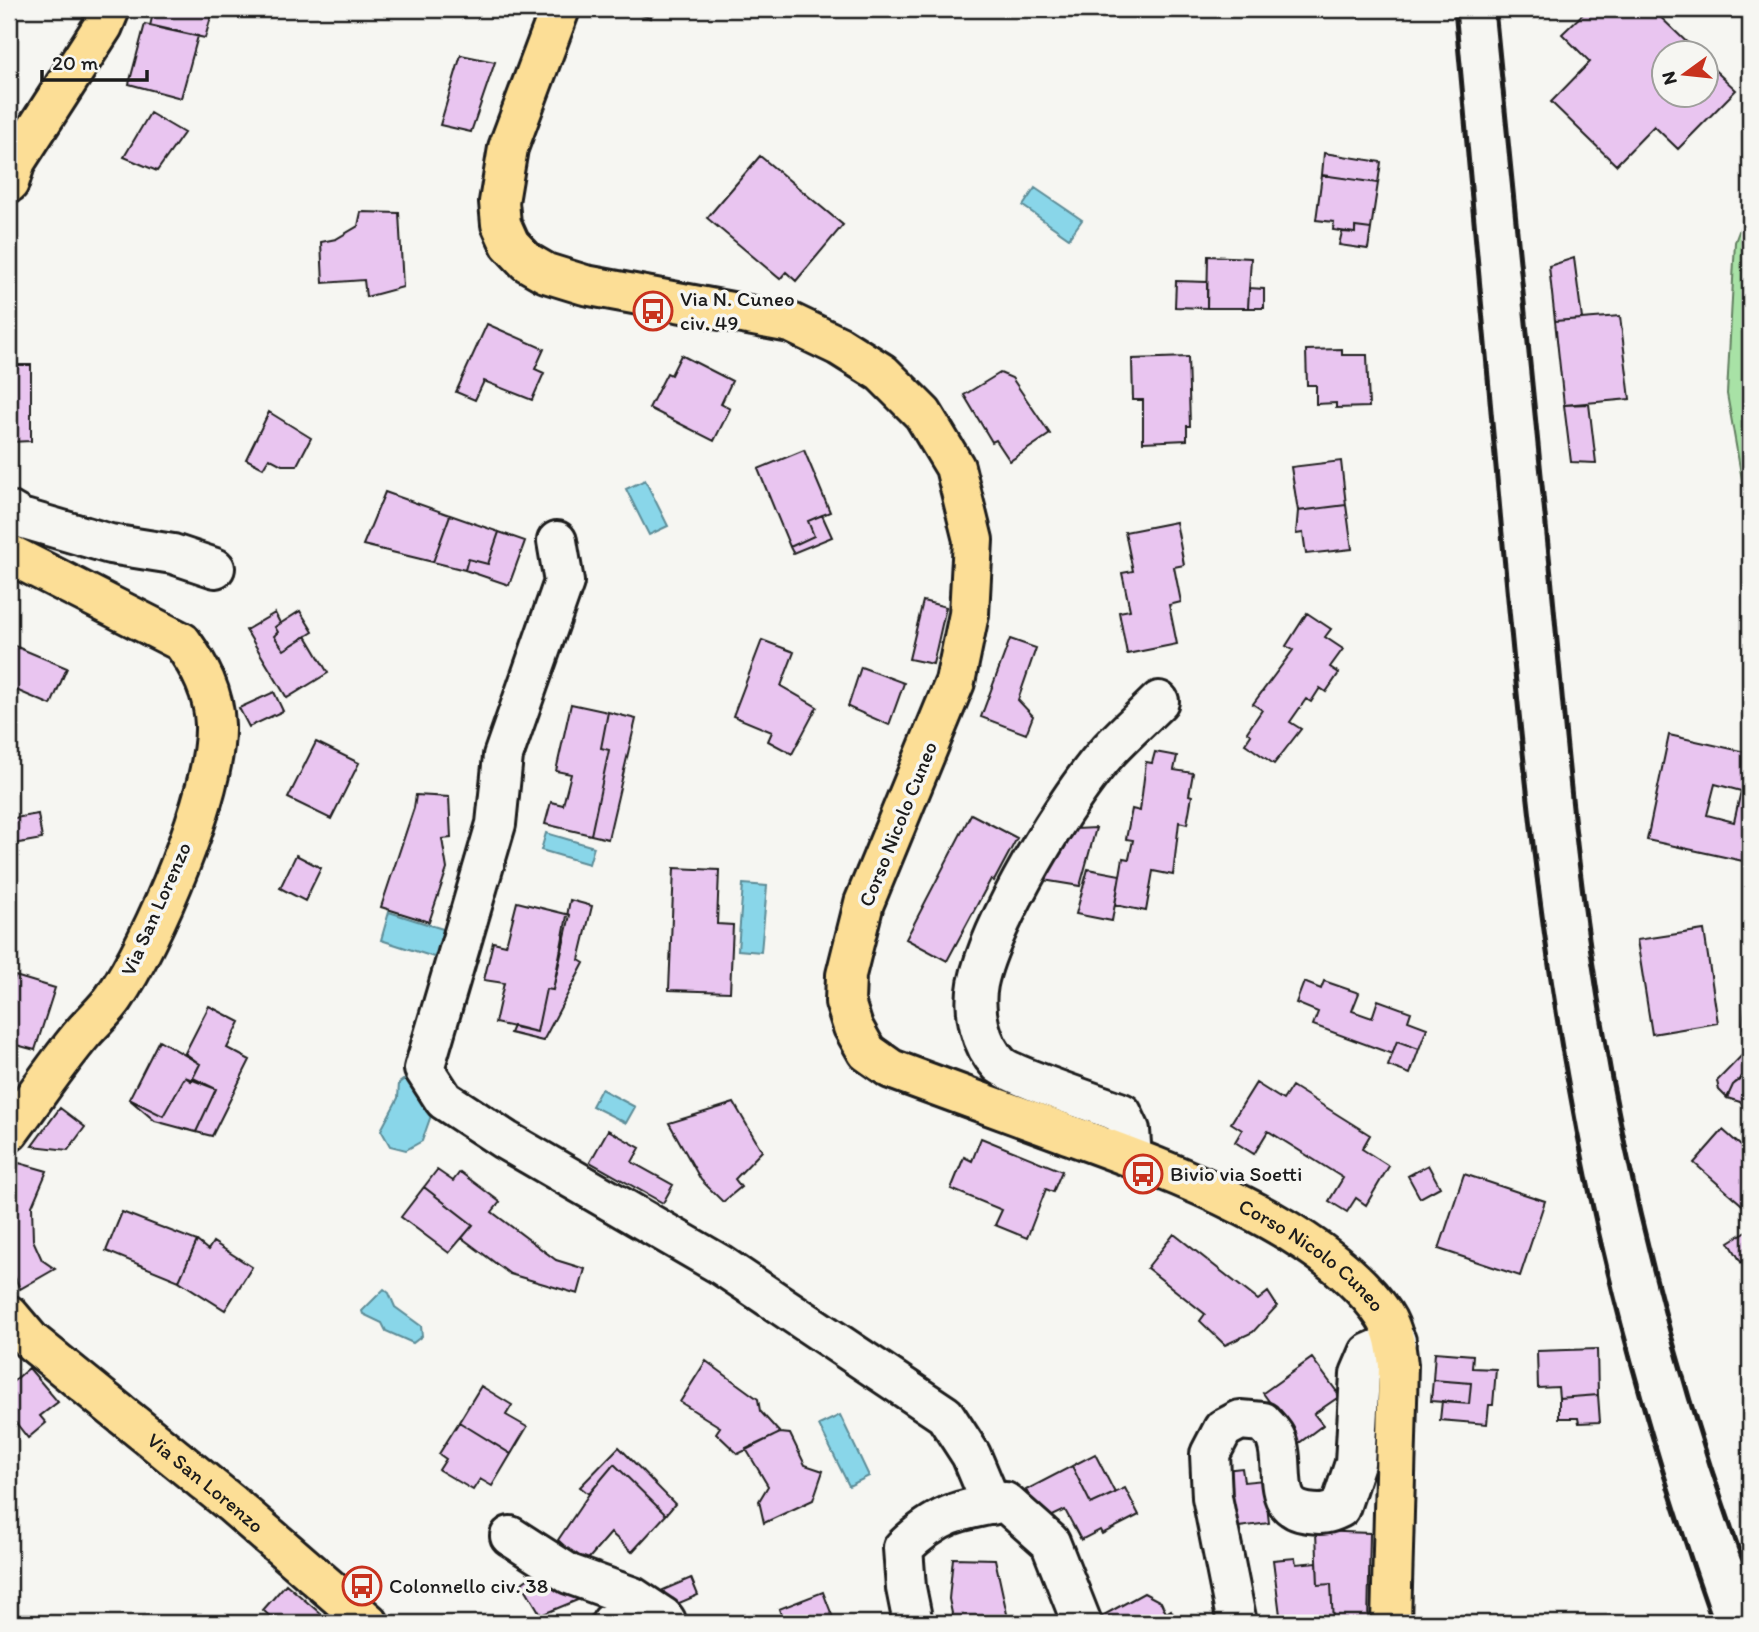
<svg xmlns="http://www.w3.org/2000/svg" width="1759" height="1632" viewBox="0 0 1759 1632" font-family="Itim,sans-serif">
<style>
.green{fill:#a8e2a6;stroke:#627f61;stroke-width:2}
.water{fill:#89d6e9;stroke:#5d8c97;stroke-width:2}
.building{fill:#e9c5f0;stroke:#1c1c1c;stroke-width:2;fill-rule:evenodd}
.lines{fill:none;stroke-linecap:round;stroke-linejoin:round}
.minor-casing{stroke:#1c1c1c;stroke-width:44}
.major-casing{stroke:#1c1c1c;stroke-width:44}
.minor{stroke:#f6f6f2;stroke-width:38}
.major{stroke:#fcde96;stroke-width:38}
.rail{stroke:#1c1c1c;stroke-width:5}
.labels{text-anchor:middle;stroke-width:7;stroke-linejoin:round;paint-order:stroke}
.poi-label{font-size:21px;fill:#1c1c1c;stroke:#f6f6f2;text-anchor:start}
.street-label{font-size:21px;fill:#1c1c1c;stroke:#f6f6f2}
</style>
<rect width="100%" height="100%" fill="#f6f6f2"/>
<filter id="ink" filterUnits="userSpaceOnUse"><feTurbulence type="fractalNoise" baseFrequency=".0143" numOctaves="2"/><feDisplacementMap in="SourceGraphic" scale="14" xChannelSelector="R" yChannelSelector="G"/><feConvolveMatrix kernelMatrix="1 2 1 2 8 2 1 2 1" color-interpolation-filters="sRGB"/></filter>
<g filter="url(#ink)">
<path class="green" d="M1750,202V525L1727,394L1735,242Z"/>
<path class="water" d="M1035,188L1082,220L1069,238L1023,206Z
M645,480L668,526L649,535L626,489Z
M546,833L594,847L589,864L541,850Z
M743,884L767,886L761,952L738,950Z
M389,912L449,931L440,959L381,940Z
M403,1080H413L434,1107L422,1141L406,1150L390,1146L381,1130L398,1098L399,1083Z
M601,1089L635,1107L626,1123L592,1106Z
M384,1289L389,1293L395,1307L421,1326L422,1336L413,1343L386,1331L382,1323L363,1314L362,1311Z
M840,1415L869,1476L849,1486L819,1425Z"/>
<path class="building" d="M154,9L213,10L205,38L150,26Z
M623,9H653L651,18Z
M1588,9H1652L1697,52H1664V94H1706V62L1736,90L1678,149L1654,126L1616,165L1551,102L1590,62L1562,34Z
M145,24L198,36L181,98L129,84Z
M461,55L495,62L471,132L440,125Z
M150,113L184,133L157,171L124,157Z
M1324,153L1381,162L1378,183L1322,175Z
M760,156L843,225L796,281L786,272L780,279L707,218Z
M1322,175L1378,183L1371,229L1355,227V233L1333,230L1334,222L1316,220Z
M361,212L399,213L403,287L366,297L364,280L323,283L321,242L336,239L358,226Z
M1355,227L1371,229L1368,249L1339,245L1342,232L1355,233Z
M1208,256L1251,258L1248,308H1207Z
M1574,258L1582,319L1555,321L1549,266Z
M1176,281L1207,282V308L1175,307Z
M1249,288L1264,289V308H1248Z
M1620,316L1630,399L1564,405L1555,321Z
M487,324L544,349L535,369L544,373L532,400L484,381L475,400L456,392Z
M1342,349V355H1367L1369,407L1336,408V403L1316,404V385H1307L1306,350Z
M681,355L732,381L721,404L730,409L714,441L649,408L667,373L671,375Z
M1188,357L1190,426H1187V440L1143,442V400H1133L1132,359Z
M9,365H31V441L9,442Z
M1000,373L1012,378L1050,434L1010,461L996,440L992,442L964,395Z
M1589,404L1596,463L1571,462L1564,405Z
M269,412L311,438L297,465H282L269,458L263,468L246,459Z
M804,450L830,512L808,521L814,536L790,547L758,469Z
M1341,461L1346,505L1298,511L1291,467Z
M385,492L450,515L433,562L363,545Z
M1346,505L1352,549L1306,554L1303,533L1296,534L1298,511Z
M450,515L499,532L488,564L468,559L465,570L433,562Z
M822,515L832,537L793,553L790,547L814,536L808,521Z
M1176,522L1184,565L1174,567L1181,602L1169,605L1177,644L1127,654L1119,612L1130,610L1122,573L1133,571L1125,532Z
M499,532L525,541L509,585L465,570L468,559L488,564Z
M923,601L946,607L933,664L909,659Z
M300,611L313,632L284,650L274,636L278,632L275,627Z
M275,613L280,623L275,627L278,632L274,636L284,650L306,636L328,673L287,698L246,630Z
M1307,613L1331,629L1325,637L1343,649L1330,667L1339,673L1326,692L1320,688L1311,702L1306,699L1290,722L1301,729L1274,764L1245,744L1251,735L1247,732L1262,710L1253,704L1293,650L1286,646Z
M1010,639L1036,648L1018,700L1033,716L1026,734L981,717Z
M762,640L794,652L781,686L817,707L792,754L768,741L772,732L733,716Z
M10,644L67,668L51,705L9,687Z
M861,667L904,683L889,725L848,707Z
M274,692L283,711L249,727L239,708Z
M571,704L608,712L601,748L609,750L591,835L545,824L551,802L563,805L571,774L556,771Z
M608,712L636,719L608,839L591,835L609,750L601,748Z
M1669,735L1750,753V852L1745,850L1743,861L1647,840ZM1715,784L1741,791L1734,822L1707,815Z
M316,742L359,763L331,819L288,798Z
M1155,752L1177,756L1174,770L1193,773L1189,795L1192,796L1187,824L1179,822L1173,875L1153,871L1146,911L1115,905L1123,858L1129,859L1133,840L1126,839L1132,809L1140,811L1146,762L1152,763Z
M416,795L449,797L451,838L442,839L447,869L429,922L381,907L414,808Z
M38,814L42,839L13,844L9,819Z
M971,814L1017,838L994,881L991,879L947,961L906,939Z
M1096,828L1080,886L1043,880L1066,837L1075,829Z
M296,855L321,868L305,901L280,888Z
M674,868L719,870L717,924L733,925L730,992L669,990Z
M1088,869L1120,875L1112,921L1076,914Z
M570,900L592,906L579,960L584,963L543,1041L510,1033L513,1026L537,1032L546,989L553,990Z
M517,902L570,915L553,990L546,989L537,1032L495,1023L504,983L484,980L493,942L506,945Z
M1704,930L1718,1023L1652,1034L1637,940Z
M1750,947V1027L1743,1028Z
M15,976L55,988L35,1050L9,1043V996Z
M1324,981L1359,993L1352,1011L1372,1018L1378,1000L1411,1012L1408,1021L1427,1028L1419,1049L1397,1041L1392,1054L1313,1025L1318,1012L1296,1003L1304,982L1321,989Z
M209,1006L240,1022L227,1048L250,1060L212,1136L196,1132L216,1089L193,1078L200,1064L185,1053Z
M159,1040L200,1064L191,1081L185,1077L163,1116L129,1099Z
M1397,1041L1419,1049L1410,1074L1388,1066Z
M1750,1047V1072L1733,1085L1727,1098L1719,1090L1717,1081Z
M1749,1070L1750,1072V1113L1740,1102L1727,1098L1733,1085Z
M185,1077L216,1089L196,1132L155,1121L129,1099L163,1116Z
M1256,1083L1283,1100L1292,1086L1370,1135L1362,1149L1389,1166L1366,1205L1356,1198L1347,1212L1329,1201L1343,1178L1268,1131L1254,1154L1235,1142L1242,1130L1231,1123Z
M734,1103L762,1151L735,1179L741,1187L723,1202L701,1180L669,1123Z
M60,1108L85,1127L68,1150L32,1146Z
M608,1130L640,1148L632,1162L673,1185L663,1203L590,1162Z
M1723,1130L1750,1154L1748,1210L1694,1163Z
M981,1138L1062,1171L1053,1192L1046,1189L1027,1238L995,1225L1002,1210L951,1189L964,1157L972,1161Z
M19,1163L47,1171L32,1206L33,1240L42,1260L55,1269L20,1289L9,1264V1186Z
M1428,1165L1440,1187L1420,1198L1408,1176Z
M437,1170L453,1181L460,1172L500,1202L492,1212L556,1260L585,1269L578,1294L510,1274L462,1238L473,1225L424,1187Z
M1464,1174L1545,1201L1520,1276L1439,1249Z
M424,1187L473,1225L449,1253L401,1217Z
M122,1212L197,1241L179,1281L106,1251Z
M1750,1229V1277L1729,1242Z
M1174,1234L1258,1300L1268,1292L1277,1306L1253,1332L1225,1345L1200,1321L1205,1314L1147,1268Z
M197,1241L208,1250L213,1242L252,1267L225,1310L179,1281Z
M1597,1349L1598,1395L1559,1398L1558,1387L1538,1388L1537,1351Z
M1435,1352L1473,1355L1472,1368L1496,1369L1493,1405H1489L1487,1424L1440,1420L1442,1401L1469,1404L1471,1383L1433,1380Z
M1312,1358L1340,1396L1314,1414L1323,1425L1299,1443L1263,1393Z
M706,1361L758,1399L760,1411L780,1433L738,1454L716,1433L720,1427L680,1402Z
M29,1368L58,1402L40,1416L46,1423L28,1438L16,1423L9,1429V1385Z
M1433,1380L1471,1383L1469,1404L1431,1401Z
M481,1386L512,1405L506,1415L527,1427L511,1454L459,1422Z
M1598,1395L1600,1422L1579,1423L1578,1418H1559V1398Z
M459,1422L511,1454L492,1486L480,1479L473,1490L439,1470L446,1459L439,1454Z
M780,1433L790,1434L805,1465L823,1471L813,1500L764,1523L759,1501L768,1486L746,1449Z
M619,1447L675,1504L666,1515L614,1464L589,1494L580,1487Z
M1095,1454L1115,1493L1091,1504L1072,1466Z
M614,1464L666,1515L632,1552L611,1533L584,1564L558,1540L589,1494Z
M1072,1466L1091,1504L1125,1488L1139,1515L1102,1534L1100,1530L1081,1540L1065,1510L1042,1521L1026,1490Z
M1242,1468L1244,1482L1264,1480L1269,1523L1231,1528L1225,1470Z
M1316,1531L1370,1533L1368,1623H1333L1331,1584L1318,1585Z
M953,1558L995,1559L1009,1623H954L949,1599Z
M1295,1558L1296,1564L1317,1562L1318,1585L1331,1584L1333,1623H1281L1273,1560Z
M540,1570L580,1591V1599L541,1615L522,1583Z
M691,1578L698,1595L670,1607L663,1590Z
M286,1584L328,1620L325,1623H277L263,1610Z
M823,1592L835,1623H784L779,1609Z
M1144,1593L1161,1602L1166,1613L1171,1610L1178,1623H1105L1102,1616Z"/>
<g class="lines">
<defs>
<path id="minor" d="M9,511L21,518L110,544L173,554L215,568
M557,541L564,582L503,756L496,824L424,1069L444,1100L505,1140L721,1265L945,1415L971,1455L992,1505
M1132,1158L1130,1130L1122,1113C1101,1105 1010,1075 999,1064C980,1044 973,1011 978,984C990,924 1067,795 1110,749C1126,732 1143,717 1159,701
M510,1536L569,1574L633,1597L663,1617
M611,1623L627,1616L663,1617L666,1621
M913,1623L906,1588L903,1548C938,1514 958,1510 1005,1502L1050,1542L1082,1623
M1237,1623L1212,1497L1210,1454L1223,1429L1240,1420L1263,1422C1267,1427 1274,1433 1276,1439C1287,1466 1269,1508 1308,1513C1322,1515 1328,1514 1340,1508L1355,1463L1360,1374L1369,1353L1396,1341"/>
<g id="major">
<path id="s1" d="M560,9L508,148L499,202L501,224L510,244L527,262L546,273L585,285L791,323L839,346L882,373L923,414L955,467L973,540L969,614L955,682L864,903L846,975L845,1002L853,1027L867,1052L891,1069C949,1090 1007,1112 1065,1133C1164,1169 1323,1225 1384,1315C1394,1330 1396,1348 1398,1365L1391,1623"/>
<path d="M9,183L16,161L103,26L110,9"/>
<path d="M9,554L182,642C200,667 214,693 215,725C217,792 153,941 114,998C105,1011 92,1022 82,1034C56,1065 33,1100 9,1132"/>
<path id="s2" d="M9,1315L31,1341L232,1504L369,1623"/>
</g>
</defs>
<use href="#minor" class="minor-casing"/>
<use href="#major" class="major-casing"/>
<use href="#minor" class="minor"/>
<use href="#major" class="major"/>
<path class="rail" d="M1455,9C1471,184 1487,359 1502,534C1519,718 1535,901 1568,1082C1600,1266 1651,1447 1713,1623
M1495,9C1513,198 1532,387 1551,576C1563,703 1573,832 1592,959C1623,1170 1676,1380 1750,1580"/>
</g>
</g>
<defs>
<symbol id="bus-ring" viewBox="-11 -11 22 22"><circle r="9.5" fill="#f6f6f2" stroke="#c8321e" stroke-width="1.5"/><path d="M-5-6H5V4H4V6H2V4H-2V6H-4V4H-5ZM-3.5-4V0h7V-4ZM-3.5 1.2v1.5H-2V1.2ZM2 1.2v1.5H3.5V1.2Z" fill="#c8321e"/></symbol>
</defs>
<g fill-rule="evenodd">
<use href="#bus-ring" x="631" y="289" width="44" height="44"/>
<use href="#bus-ring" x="1121" y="1152" width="44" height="44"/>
<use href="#bus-ring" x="340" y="1564" width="44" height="44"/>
</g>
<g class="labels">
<g class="poi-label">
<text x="680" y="306">Via N. Cuneo<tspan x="680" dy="24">civ. 49</tspan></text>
<text x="1170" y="1181">Bivio via Soetti</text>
<text x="389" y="1593">Colonnello civ. 38</text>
</g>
<g class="street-label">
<text transform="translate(898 824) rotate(-68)" y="7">Corso Nicolo Cuneo</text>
<text transform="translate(156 909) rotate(-66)" y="7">Via San Lorenzo</text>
<text dy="7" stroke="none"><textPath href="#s1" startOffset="1874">Corso Nicolo Cuneo</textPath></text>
<text dy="7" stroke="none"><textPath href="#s2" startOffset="259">Via San Lorenzo</textPath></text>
</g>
</g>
<rect width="1759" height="1632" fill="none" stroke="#f6f6f2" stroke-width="35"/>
<rect x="18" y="18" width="1724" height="1597" fill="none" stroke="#1c1c1c" stroke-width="2.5" filter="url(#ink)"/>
<g transform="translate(1685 74) rotate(255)"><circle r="33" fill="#f6f6f2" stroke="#9f9f9c" stroke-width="2"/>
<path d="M0-5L12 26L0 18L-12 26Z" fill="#c8321e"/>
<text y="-10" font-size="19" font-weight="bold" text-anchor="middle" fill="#1c1c1c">N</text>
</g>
<path d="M42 70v10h105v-10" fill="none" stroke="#1c1c1c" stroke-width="3.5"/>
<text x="52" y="70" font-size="21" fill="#1c1c1c" stroke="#f6f6f2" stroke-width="5" paint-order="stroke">20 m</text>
</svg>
